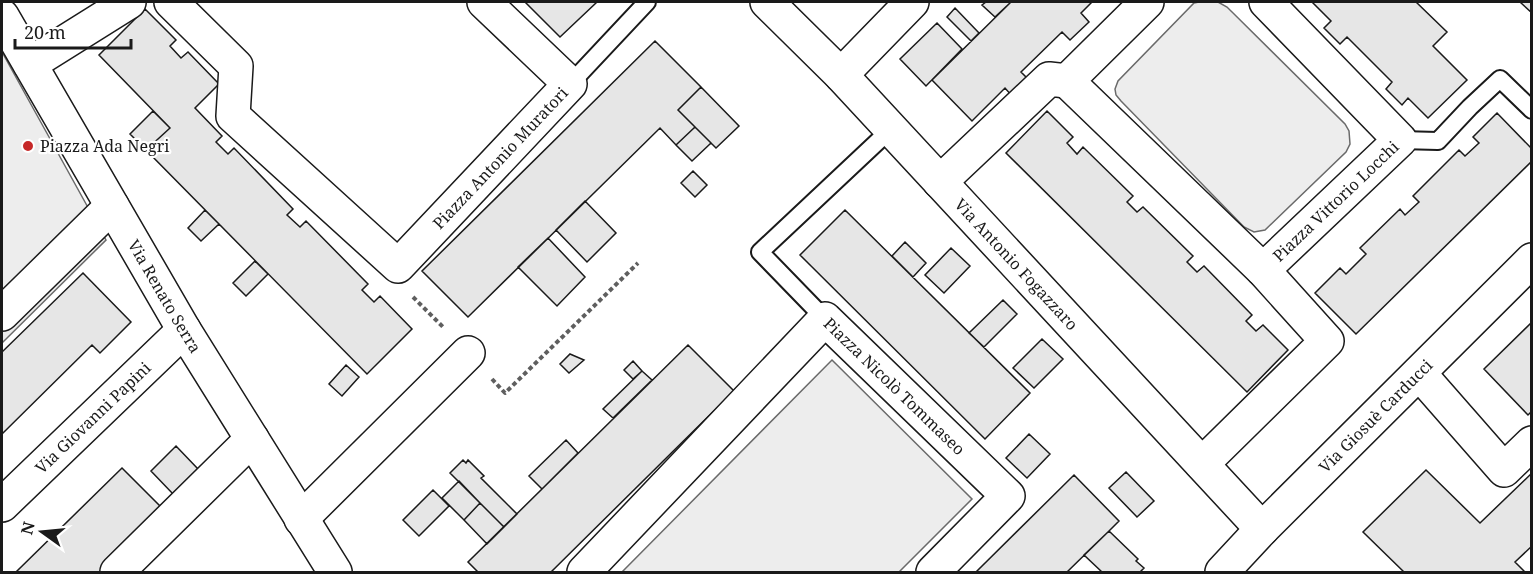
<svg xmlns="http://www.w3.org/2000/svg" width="1533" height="574" viewBox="0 0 1533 574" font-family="'Noto Serif',serif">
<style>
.parking{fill:#ededed;stroke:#6a6a6a;stroke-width:1.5}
.building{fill:#e6e6e6;stroke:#1a1a1a;stroke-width:1.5}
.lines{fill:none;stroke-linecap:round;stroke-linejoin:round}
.lane-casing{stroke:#1a1a1a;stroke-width:20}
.street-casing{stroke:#1a1a1a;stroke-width:36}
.path{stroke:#5f5f5f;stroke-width:4;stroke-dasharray:4.5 3;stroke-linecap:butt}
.lane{stroke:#fff;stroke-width:16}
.street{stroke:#fff;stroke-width:33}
.poi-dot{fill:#c62828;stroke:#fff;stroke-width:2}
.labels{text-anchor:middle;stroke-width:4.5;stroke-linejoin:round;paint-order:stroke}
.poi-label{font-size:16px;fill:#1a1a1a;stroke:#fff;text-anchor:start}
.street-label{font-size:16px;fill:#1a1a1a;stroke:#fff}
</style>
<rect width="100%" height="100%" fill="#fff"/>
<path class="parking" d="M1199,2H1218L1227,7L1345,124L1349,131L1350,144L1346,152L1265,230L1254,232L1244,227L1121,101L1116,95L1115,89L1118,81L1194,3Z
M2,52L106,240L2,343Z
M832,360L972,499L899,572H622Z"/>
<path class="building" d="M525,2H597L560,37Z
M986,2H1011L995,17L982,5Z
M1011,2H1092L1081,13L1089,22L1070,40L1062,32L1021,72L1030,81L1013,97L1005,88L972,121L932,80Z
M1312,2H1416L1447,32L1433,46L1467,80L1428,118L1408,98L1402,105L1386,89L1392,82L1347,37L1340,44L1324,28L1331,21Z
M1520,2H1532V13Z
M955,8L979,33L971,41L947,17Z
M145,9L176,40L170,46L181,58L188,52L219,84L195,108L222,136L216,142L228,154L234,148L293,209L287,215L300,227L306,221L368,284L362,290L374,302L380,296L412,329L367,374L146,150L170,128L99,55Z
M937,23L962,49L926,86L900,59Z
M655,41L701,87L678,110L695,127L676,145L660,128L468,317L422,271Z
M701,87L739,126L716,148L678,110Z
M153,111L170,128L146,150L130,134Z
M1047,111L1073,137L1067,143L1077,154L1083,147L1133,196L1127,202L1137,212L1143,207L1193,256L1187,262L1197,272L1204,266L1252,315L1246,321L1256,331L1263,325L1288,350L1247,392L1006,153Z
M1497,113L1532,149V161L1356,334L1315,293L1340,268L1346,274L1366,254L1360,248L1400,209L1405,215L1419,202L1413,196L1459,150L1465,156L1479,143L1473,137Z
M695,127L711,143L692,161L676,145Z
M693,171L707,185L695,197L681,183Z
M585,201L616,233L587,262L556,230Z
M205,210L219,224L201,241L188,228Z
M845,210L1030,393L985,439L800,255Z
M548,238L585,277L557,306L518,267Z
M905,242L926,263L913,277L892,256Z
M951,248L970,266L944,293L925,275Z
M255,261L268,274L246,296L233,283Z
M83,273L131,322L100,353L92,345L2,434V352Z
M1003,300L1017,314L984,347L969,333Z
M1532,322V411L1528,415L1484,369Z
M1042,339L1063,359L1034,388L1013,368Z
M688,345L734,391L551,572H478L468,562Z
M570,354L584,360L569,373L560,364Z
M633,361L642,371L633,379L624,370Z
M346,365L359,377L342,396L329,384Z
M642,371L652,380L613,418L603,409Z
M1029,434L1050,454L1027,478L1006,458Z
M566,440L578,453L542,489L529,476Z
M176,446L198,469L173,494L151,471Z
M463,460L466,463L468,460L484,476L481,478L517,514L504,527L450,473Z
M122,468L165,511L102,572H16Z
M1426,470L1480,523L1532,473V546L1515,562L1525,572H1404L1363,532Z
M1126,472L1154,501L1137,517L1109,488Z
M1074,475L1119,521L1109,531L1067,572H976Z
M459,481L480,503L464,520L442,498Z
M433,490L449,506L419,536L403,520Z
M480,503L504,527L487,544L464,520Z
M1109,531L1138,559L1136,561L1144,568L1140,572H1102L1084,555Z"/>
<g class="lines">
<defs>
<path id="lane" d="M570,84L647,2
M1400,140L1438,141L1470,107L1500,79L1532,110
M825,319L760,252L891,129"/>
<g id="street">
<path id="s1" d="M171,2L236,66L233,116L398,266L570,84L484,2"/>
<path id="s2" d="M767,2L841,75L1262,529"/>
<path d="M1147,2L1067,81L1263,270L1327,341L1202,464"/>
<path id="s3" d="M2,16L184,330L335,572"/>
<path d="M30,64L129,2"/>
<path d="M841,75L912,2"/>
<path d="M940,182L1049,79L1067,81"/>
<path id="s4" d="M1263,270L1400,140L1266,2"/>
<path d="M2,314L112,206"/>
<path d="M1419,373L1504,470L1532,443"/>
<path id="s5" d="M2,505L184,330"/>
<path d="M301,519L468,353"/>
<path d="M117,572L252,439"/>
<path id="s6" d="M584,572L825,319L1008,496L933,572"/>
<path id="s7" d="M1222,572L1262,529L1532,260"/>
</g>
</defs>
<use href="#lane" class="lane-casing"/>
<use href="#street" class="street-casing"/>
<path class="path" d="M413,297L444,328
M492,379L505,393L638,263"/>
<use href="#lane" class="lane"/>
<use href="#street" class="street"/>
</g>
<circle class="poi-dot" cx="28" cy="146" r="6"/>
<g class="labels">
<g class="poi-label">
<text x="40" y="152">Piazza Ada Negri</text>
</g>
<g class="street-label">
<text dy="6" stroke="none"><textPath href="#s1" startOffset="513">Piazza Antonio Muratori</textPath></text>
<text dy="6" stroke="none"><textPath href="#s4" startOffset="100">Piazza Vittorio Locchi</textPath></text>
<text dy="6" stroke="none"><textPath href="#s2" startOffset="362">Via Antonio Fogazzaro</textPath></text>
<text dy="6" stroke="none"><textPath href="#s3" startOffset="324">Via Renato Serra</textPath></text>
<text dy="6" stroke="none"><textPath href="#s6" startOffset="446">Piazza Nicolò Tommaseo</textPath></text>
<text dy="6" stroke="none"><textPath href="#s7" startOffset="219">Via Giosuè Carducci</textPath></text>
<text dy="6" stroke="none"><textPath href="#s5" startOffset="126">Via Giovanni Papini</textPath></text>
</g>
</g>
<rect width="1533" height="574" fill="none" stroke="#1a1a1a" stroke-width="6"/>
<g transform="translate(42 532) rotate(285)" stroke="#ffffff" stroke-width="4.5" paint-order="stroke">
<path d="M0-4.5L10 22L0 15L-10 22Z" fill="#1a1a1a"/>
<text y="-9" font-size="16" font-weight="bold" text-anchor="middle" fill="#1a1a1a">N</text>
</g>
<path d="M15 39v9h116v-9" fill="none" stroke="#1a1a1a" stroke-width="3"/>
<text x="24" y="39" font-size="18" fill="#1a1a1a" stroke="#ffffff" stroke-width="4.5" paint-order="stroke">20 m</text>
</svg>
